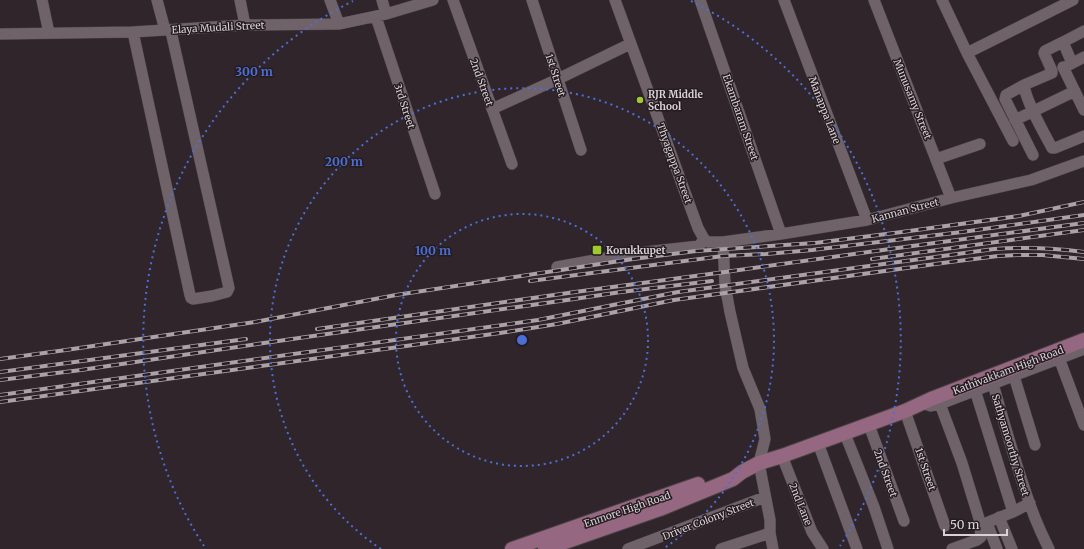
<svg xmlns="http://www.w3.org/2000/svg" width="1084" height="549" viewBox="0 0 1084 549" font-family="Merriweather,serif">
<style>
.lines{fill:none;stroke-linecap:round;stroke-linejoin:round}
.minor-casing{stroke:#494145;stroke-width:12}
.major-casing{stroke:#494145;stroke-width:16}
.minor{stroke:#6f6369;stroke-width:11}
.major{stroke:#966781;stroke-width:14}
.rail-casing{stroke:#aaa2a6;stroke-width:4}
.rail{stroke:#251c21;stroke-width:2.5;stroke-dasharray:8;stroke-linecap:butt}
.ring{fill:none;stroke:#4c6fd7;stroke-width:2;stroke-dasharray:2 4}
.poi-dot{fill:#9eca2f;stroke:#251c21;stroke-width:1.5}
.labels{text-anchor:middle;stroke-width:3;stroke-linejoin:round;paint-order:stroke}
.street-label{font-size:10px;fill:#d9d2d5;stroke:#251c21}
.poi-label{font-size:10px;font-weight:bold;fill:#d9d2d5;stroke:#251c21;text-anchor:start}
.centre{fill:#4c6fd7;stroke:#251c21;stroke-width:2}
.ring-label{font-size:12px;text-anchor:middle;font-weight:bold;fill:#4c6fd7;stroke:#251c21;stroke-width:3;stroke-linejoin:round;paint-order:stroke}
</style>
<rect width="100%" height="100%" fill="#2f252a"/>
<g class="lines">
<defs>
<path id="minor" d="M42,0L49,33
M157,0L165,30
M240,0L245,25
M330,0L339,24
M382,0L386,14
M453,0L512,164
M532,0L581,150
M615,0L698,228L704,239L708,242H723L781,234L867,220L951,198L1031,180L1084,161
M700,0L781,234
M784,0L867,220
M874,0L951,198
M942,0L967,53L1013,141
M376,17L435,194
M133,32L190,295L191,298L193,299L212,296L227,292L229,288L172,36L170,30
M0,34L133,32L245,25L339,24L386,14L433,0
M1063,42L1084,31
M967,53L1073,0
M1072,63L1063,42L1045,51L1044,53L1052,71V73L1024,85C1026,102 1044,133 1052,148H1055L1084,136
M1067,66L1084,57
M1063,67L1084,110
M1024,85L1006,95L1005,99L1033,155
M492,109L558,79L630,44
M1015,120L1075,91
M936,159L980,144
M723,242L725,285L730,312L743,368L760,409L765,439L759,463L770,520V533L773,549
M557,267L627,254L699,246L704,239
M1059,358L1084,425
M1014,376L1035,445
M993,384C1006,429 1018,474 1035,518C1039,528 1044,539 1049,549
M975,390L1013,512
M923,402L922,403L931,406L940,404L1084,349
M940,404L962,463L981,525
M905,411L945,526
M869,425L904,521
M845,434L874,507L888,549
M818,443L857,549
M782,456L812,532L823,549
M999,517L1012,549
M987,523L997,549
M981,525L1013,512L1030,503
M628,549L765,497
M721,549L770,533
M952,549L977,540L981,537L980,527L981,525"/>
<path id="major" d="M512,549L698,484
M545,549L660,509L733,479L742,472L759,463L782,456L905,411L931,399L1084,340"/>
</defs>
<use href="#minor" class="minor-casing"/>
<use href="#major" class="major-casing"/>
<use href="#minor" class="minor"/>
<use href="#major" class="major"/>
<defs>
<path id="rail" d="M872,259L1084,230
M530,281L723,256L766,254L812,250L962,232L1084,215
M317,329L575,292L725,272L890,249L1084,223
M0,359L66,350L255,322L396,295L633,259L696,251L815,243L902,232L1019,216L1084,202
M0,372L246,339
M0,380L81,370L257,344L574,299L621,292L712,281
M0,395L538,320L678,292L950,255C965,253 979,251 994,249C1023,247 1055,248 1084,252
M0,402L500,333L557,324L674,300L950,262L998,256L1017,255H1042L1084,259"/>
</defs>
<use href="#rail" class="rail-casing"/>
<use href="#rail" class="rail"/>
</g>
<g class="ring">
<circle cx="522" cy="340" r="126"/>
<path d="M381 549A252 252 0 1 1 663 549"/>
<path d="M204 546A379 379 0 0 1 353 1M691 1A379 379 0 0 1 840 546"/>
</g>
<g class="poi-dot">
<circle cx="640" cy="100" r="4"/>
<rect x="592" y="245" width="10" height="10" rx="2"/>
</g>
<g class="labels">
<g class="street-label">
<text transform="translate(218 27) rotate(-3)" y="4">Elaya Mudali Street</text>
<text transform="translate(556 75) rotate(72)" y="4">1st Street</text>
<text transform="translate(482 82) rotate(70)" y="4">2nd Street</text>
<text transform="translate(913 99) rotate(68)" y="4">Munusamy Street</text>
<text transform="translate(405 106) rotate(72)" y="4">3rd Street</text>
<text transform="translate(825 110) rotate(69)" y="4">Manappa Lane</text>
<text transform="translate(741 117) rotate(71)" y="4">Ekambaram Street</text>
<text transform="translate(675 163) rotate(70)" y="4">Thyagappa Street</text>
<text transform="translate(905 210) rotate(-15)" y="4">Kannan Street</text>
<text transform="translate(1008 370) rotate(-21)" y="4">Kathivakkam High Road</text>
<text transform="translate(1011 445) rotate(73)" y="4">Sathyamoorthy Street</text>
<text transform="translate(926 469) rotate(71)" y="4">1st Street</text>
<text transform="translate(886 473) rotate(70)" y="4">2nd Street</text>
<text transform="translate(801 504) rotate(68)" y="4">2nd Lane</text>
<text transform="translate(627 509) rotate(-19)" y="4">Enmore High Road</text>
<text transform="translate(708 519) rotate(-21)" y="4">Driver Colony Street</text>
</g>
<g class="poi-label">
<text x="648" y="98">RJR Middle<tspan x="648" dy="12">School</tspan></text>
<text x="606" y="254">Korukkupet</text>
</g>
</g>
<circle cx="522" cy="340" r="6" class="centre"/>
<g class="ring-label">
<text x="254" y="76">300 m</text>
<text x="344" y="166">200 m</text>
<text x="433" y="255">100 m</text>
</g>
<path d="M944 529v6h63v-6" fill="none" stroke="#d9d2d5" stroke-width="2"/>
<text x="950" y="529" font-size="12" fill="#d9d2d5" stroke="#251c21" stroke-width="3" paint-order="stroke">50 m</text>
</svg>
